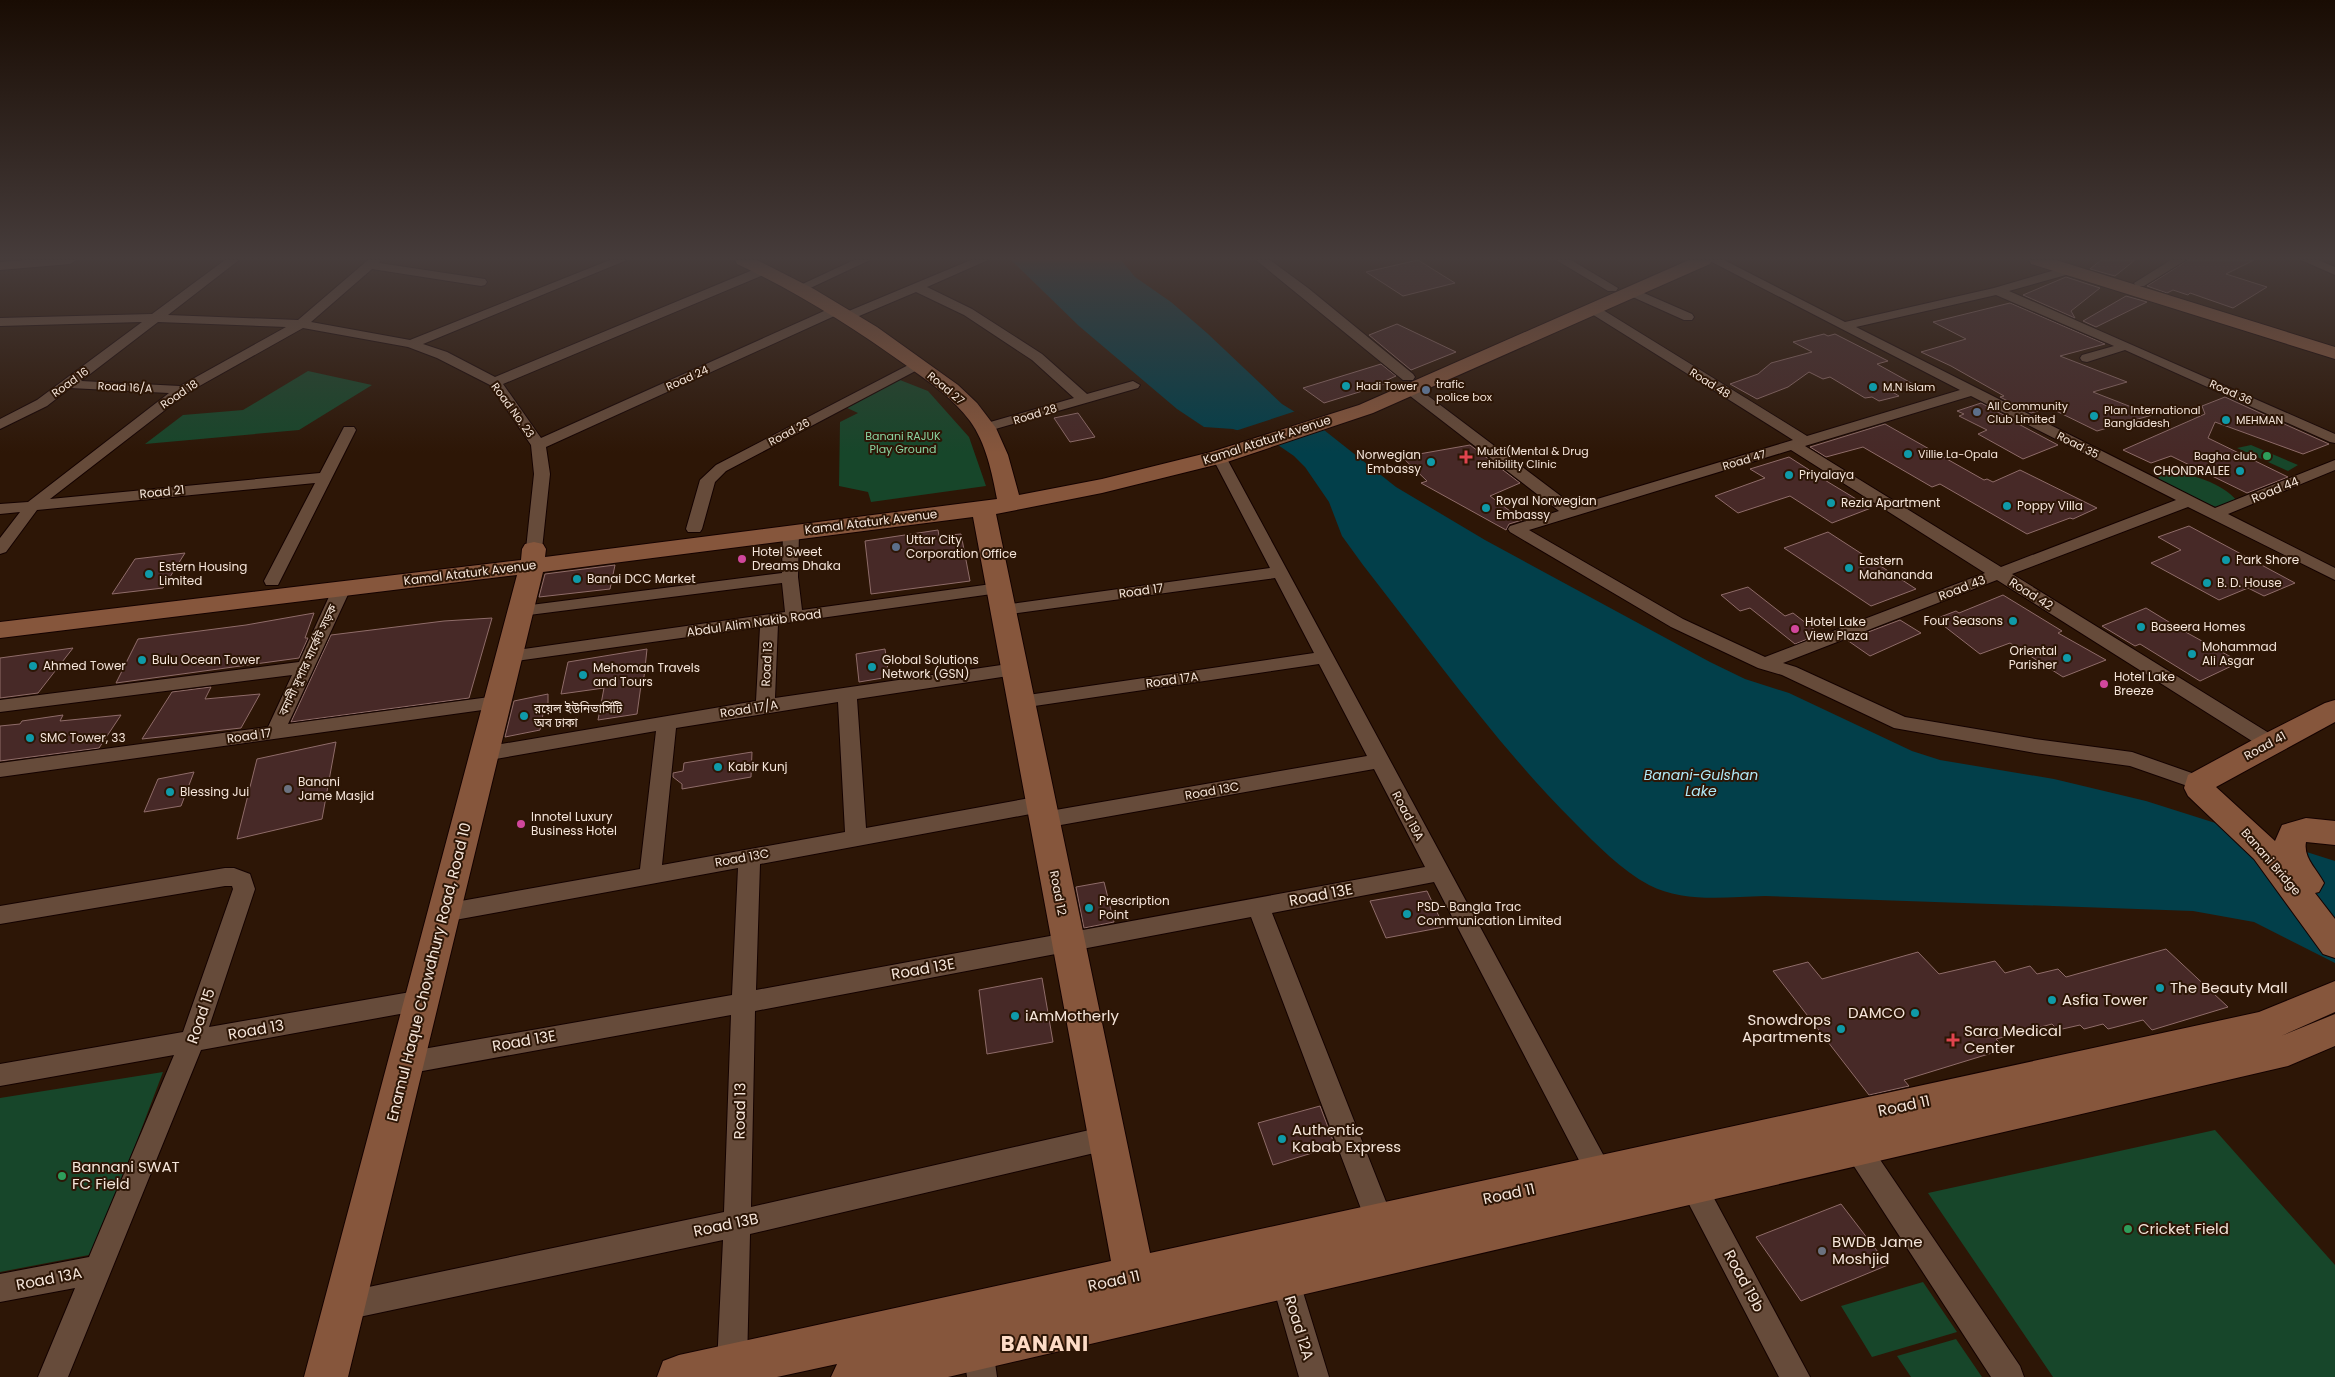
<svg xmlns="http://www.w3.org/2000/svg" width="2335" height="1377" viewBox="0 0 2335 1377" font-family="Poppins,'Noto Sans Bengali',sans-serif">
<style>
.green{fill:#17462a}
.water{fill:#023f4a}
.pier{fill:#2d1606}
.building{fill:#472927;stroke:#8f6c69}
.lines{fill:none;stroke-linecap:round;stroke-linejoin:round}
.street-casing{stroke:#140200;stroke-width:2}
.secondary-casing{stroke:#140200;stroke-width:2}
.street{fill:#664b3a;fill-rule:evenodd}
.secondary{fill:#86563c;fill-rule:evenodd}
.culture-dot{fill:#0f9aa8;stroke:#2d1606;stroke-width:2}
.service-dot{fill:#5c6f8a;stroke:#2d1606;stroke-width:2}
.leisure-dot{fill:#2e9e5b;stroke:#2d1606;stroke-width:2}
.health-dot{fill:#e0444e;stroke:#2d1606;stroke-width:2}
.hotel-dot{fill:#d1479c;stroke:#2d1606;stroke-width:2}
.worship-dot{fill:#6b7280;stroke:#2d1606;stroke-width:2}
.labels{text-anchor:middle;stroke-width:4;stroke-linejoin:round;paint-order:stroke}
.far-street-label{font-size:11px;fill:#f5e5da;stroke:#2d1606}
.far-poi-label{font-size:11px;fill:#f5e5da;stroke:#2d1606;text-anchor:start}
.far-park-label{font-size:11px;fill:#8bd6a3;stroke:#2d1606}
.street-label{font-size:12px;fill:#f5e5da;stroke:#2d1606}
.poi-label{font-size:12px;fill:#f5e5da;stroke:#2d1606;text-anchor:start}
.water-label{font-size:14px;font-style:italic;fill:#b0eaf9;stroke:#2d1606}
.near-street-label{font-size:15px;fill:#f5e5da;stroke:#2d1606}
.near-poi-label{font-size:15px;fill:#f5e5da;stroke:#2d1606;text-anchor:start}
.near-district-label{font-size:21px;font-weight:bold;letter-spacing:1px;fill:#fddcc7;stroke:#2d1606}
</style>
<rect width="100%" height="100%" fill="#2d1606"/>
<path class="green" d="M308,371L372,385L299,430L145,444L183,415L243,410Z
M900,380L928,391L969,437L986,486L871,502L868,492L839,486L840,422L858,413L845,407Z
M2251,445L2298,465L2288,471L2237,448Z
M2167,469C2192,476 2221,481 2238,502L2220,509L2170,487L2158,478Z
M163,1072L94,1254L0,1272V1098Z
M2215,1130L2335,1265V1377H2053L1928,1193Z
M1923,1282L1957,1332L1872,1357L1841,1306Z
M1956,1339L1982,1377H1911L1897,1356Z"/>
<path class="water" d="M1011,260H1121L1135,277L1171,302L1207,333L1282,404L1324,430L1396,487L1485,540L1710,662L1745,679L1789,693L1912,751L1940,760L2054,779L2146,801L2335,861V963L2254,922L2193,911L1765,896C1727,897 1683,903 1649,885C1621,870 1597,845 1574,822C1496,744 1431,652 1363,565L1342,536L1329,502L1305,467L1294,456L1278,445L1259,437L1233,429L1204,427L1177,409L1079,326Z"/>
<path class="pier" d="M1296,411L1325,428L1274,446L1232,432Z"/>
<path class="building" d="M1418,260L1455,283L1403,296L1366,272Z
M2101,260H2135L2115,276L2090,269Z
M2188,260H2254L2226,274L2267,287L2233,308L2190,293L2188,295L2173,290L2167,293L2147,286Z
M2066,277L2100,288L2071,311L2075,318L2023,295Z
M2126,296L2147,302L2096,327L2083,321Z
M2010,303L2105,344L2060,356L2127,382L2093,392L2152,415L2097,431L2050,408L2031,413L2000,397L2004,396L1951,366L1921,352L1966,339L1933,322Z
M1397,324L1456,352L1411,370L1369,335Z
M1824,334L1828,336L1835,334L1888,361L1877,364L1913,384L1889,390L1899,396L1879,401L1872,397L1865,398L1830,377L1823,379L1809,372L1788,387L1757,399L1730,384L1758,374L1771,363L1812,352L1793,342Z
M1381,364L1396,376L1385,381L1388,383L1324,403L1303,388Z
M2225,397L2282,423L2329,444L2303,454L2215,422L2208,438L2288,477L2247,493L2171,456L2151,463L2123,450L2205,414L2202,406Z
M1981,403L2011,419H2009L2058,445L2023,459L1978,434L1987,430L1959,416L1964,414L1957,411Z
M1078,413L1095,437L1070,442L1054,418Z
M1885,424L1984,480L1987,479L1993,482L2020,470L2097,508L2073,519L2070,518L2027,534L1940,484L1932,487L1863,447L1826,457L1810,447Z
M1470,445L1520,483L1490,496L1522,520L1509,524L1506,530L1421,483L1427,481L1402,457Z
M1789,457L1828,482L1871,508L1832,523L1790,496L1738,513L1715,496L1765,478L1750,469Z
M2189,526L2295,583L2264,596L2248,588L2219,600L2151,563L2181,550L2158,537Z
M938,530L939,536L961,534L970,581L871,594L865,541Z
M1828,532L1916,589L1871,606L1784,548Z
M185,553L163,588L112,594L135,559Z
M615,565L610,589L539,597L545,574Z
M1748,587L1785,616L1793,613L1820,634L1795,644L1750,608L1740,611L1721,595Z
M2003,595L2062,631L2058,633L2106,660L2063,677L2010,643L1980,654L1935,619L1956,611L1959,613Z
M2146,608L2182,630L2240,662L2200,681L2140,644L2135,646L2102,626Z
M314,613L305,638H308L299,658L116,683L138,639L246,625Z
M492,618L469,698L291,722L331,635L444,621Z
M1900,620L1921,633L1870,656L1847,640Z
M73,648L38,693L0,698V658Z
M647,649L644,677L642,678L637,714L598,720L604,688L561,694L568,662Z
M885,649L889,677L859,682L856,654Z
M211,687L205,699L260,694L241,728L142,739L172,692Z
M548,694V709H544L540,730L505,737L514,701Z
M63,715L60,721L121,715L99,748L0,761V726L20,724L22,721Z
M336,742L322,819L237,839L257,759Z
M752,752L751,777L682,789V784L673,777V773L683,771L684,763Z
M194,772L181,806L144,812L158,779Z
M1104,882L1114,922L1084,928L1076,887Z
M1427,891L1444,927L1386,938L1370,901Z
M2166,949L2228,1007L2152,1030L2143,1020L2108,1029L2103,1024L2084,1029L2080,1025L2058,1030L2052,1024L1996,1039L2005,1049L1904,1080L1909,1086L1869,1095L1773,971L1808,962L1822,979L1918,952L1939,974L1995,961L2005,973L2030,966L2037,974L2058,969L2066,977Z
M1042,978L1053,1042L987,1054L979,990Z
M1320,1106L1335,1146L1273,1165L1258,1123Z
M1841,1204L1888,1265L1801,1301L1756,1237Z"/>
<g class="lines">
<defs>
<path id="street" d="M26,260H76L70,264L0,270V262Z
M225,260H239L168,315L298,320L368,260H381L379,263L485,279L487,282L485,285L481,286L372,269L311,322L410,340L610,260H627L423,344L447,352L495,377L760,267H768L770,270L768,273L503,384L541,438L833,307H841L843,310L841,313L546,447L550,474L542,549L540,552H528L526,549L534,474L531,445L490,385L437,358L408,347L303,328L187,393L50,499L320,473L344,427H354L356,430L278,585H266L264,581L315,483L37,510L6,552L0,554V538L20,512L0,514V504L28,502L169,393L70,388L47,406L0,429V419L37,400L142,322L0,326V318L152,314ZM158,322L286,327L180,386L81,381Z
M854,260H870L804,291H796L794,288Z
M971,260H988L927,287L972,309L1042,354L1087,394L1133,381L1140,385L1138,388L985,432L978,428L980,425L1074,398L1032,360L964,315L916,292L852,319H844L842,316L844,313Z
M1256,260H1270L1308,288L1413,374L1415,377L1413,380H1403Z
M1556,260H1571L1618,288L1616,291H1608Z
M1708,260H1724L1845,322L1994,288L2069,266L2073,267L2075,270L2073,273L2009,291L2335,434V443L2330,442L2125,350L2087,362L2082,361L2080,358L2082,355L2114,346L1996,295L1856,327L2215,508L2335,460V470L2228,514L2335,568V580L2188,507L2012,574L2277,738L2280,743L2277,748L2270,750L2263,748L1997,580L1783,663L1796,667L1905,717L2035,739L2132,752L2206,778L2209,783L2206,788L2199,790L2130,766L2035,753L1894,728L1782,675L1758,668L1671,627L1510,532L1508,529L1510,526L1559,511L1405,392L1403,389L1405,386H1415L1574,506L1793,440L1587,311L1585,308L1587,305H1595L1807,436L1960,390ZM1971,396L2176,500L2001,567L1805,446ZM1791,450L1985,573L1765,657L1683,619L1529,530Z
M2171,260H2186L2144,286H2136L2134,283Z
M2301,260H2318L2335,267V275Z
M1630,287L1692,314L1694,317L1692,320H1684L1626,294L1624,291Z
M918,360L923,361L925,364L923,367L726,471L715,482L702,529L700,532H688L686,529L700,480L716,465Z
M1219,453L1226,457L1612,1171L1616,1180L1612,1189L1603,1193L1594,1189L1434,882L1272,913L1394,1222L1390,1232L1380,1236L1370,1232L1366,1222L1251,917L755,1011L751,1207L1107,1126L1116,1129L1120,1138L1116,1147L1107,1150L750,1234L747,1365L743,1376H721L717,1365L723,1240L345,1320L335,1316L331,1306L335,1296L345,1292L724,1212L731,1015L406,1074L397,1071L394,1063L397,1055L406,1052L732,995L738,868L444,922L436,919L433,913L436,907L444,904L640,869L656,731L484,761L477,759L474,754L477,749L484,747L756,701L760,627L509,662L503,660L500,656L503,652L785,612L782,583L521,616L515,615L512,611L515,607L782,573L783,532L785,529H797L799,532L798,577L802,610L999,583L1005,584L1008,588L1005,592L999,593L778,624L775,698L1015,663L1022,665L1024,669L1022,673L1015,675L857,699L866,828L1041,796L1048,799L1051,804L1048,809L1041,812L760,864L756,990L1425,867L1374,769L1044,828L1037,826L1034,820L1037,814L1044,812L1367,756L1319,664L1021,708L1014,707L1012,702L1014,697L1021,696L1314,653L1275,578L1003,615L997,614L994,610L997,606L1003,605L1270,568L1212,457ZM838,702L845,832L662,865L676,728Z
M342,583L348,584L351,588L288,724L497,696L504,697L506,702L504,707L0,777V763L268,727L292,675L0,712V700L299,662L333,588L336,584Z
M225,868H234L250,874L255,889L209,1027L422,990L430,993L434,1000L430,1007L422,1010L201,1050L68,1377H38L75,1288L0,1302V1274L89,1257L174,1055L0,1086V1064L183,1032L233,889L232,886H225L0,924V906Z
M1857,1136L1866,1139L2020,1366L2024,1377H1991L1848,1157L1844,1148L1848,1139Z
M1692,1172L1702,1176L1810,1377H1779L1679,1185L1682,1176Z
M1285,1265L1295,1269L1299,1279L1329,1377H1299L1271,1279L1275,1269Z
M978,1333L988,1338L993,1348L997,1377H967L963,1348L968,1338Z"/>
<path id="secondary" d="M735,260H757L814,289L877,327L958,385L977,403L996,428L1008,455L1019,495L1102,479L1211,452L1359,405L1689,260H1712L1710,264L1373,413L1227,462L1102,493L996,514L1150,1253L2259,1012L2335,981V1012L2281,1036L2335,1014V1046L2288,1066L948,1377H831L837,1364L777,1377H657L663,1361L679,1355L1111,1261L973,517L543,572L348,1377H304L517,575L0,638V622L521,560L522,549L525,544L534,542L543,544L546,549L545,557L997,499C992,473 986,443 970,421C953,398 929,382 907,366C853,327 797,292 737,264Z
M2029,260H2056L2335,347V359L2031,264Z
M2335,700V722L2216,787L2275,841L2282,825L2306,818L2335,821V845L2306,842C2303,858 2317,869 2324,883L2319,892L2315,893L2335,919V958L2323,954L2254,859L2188,796L2184,788L2188,775L2260,736L2325,703Z"/>
</defs>
<use href="#street" class="street-casing"/>
<use href="#secondary" class="secondary-casing"/>
<use href="#street" class="street"/>
<use href="#secondary" class="secondary"/>
</g>
<linearGradient id="sky" x2="0" y2="1"><stop stop-color="#190c03"/><stop offset="0.57" stop-color="#463c3b"/><stop offset="1" stop-color="#463c3b" stop-opacity="0"/></linearGradient>
<rect width="2335" height="453" fill="url(#sky)"/>
<g class="culture-dot">
<circle cx="1346" cy="386" r="5"/>
<circle cx="1873" cy="387" r="5"/>
<circle cx="2094" cy="416" r="5"/>
<circle cx="2226" cy="420" r="5"/>
<circle cx="1908" cy="454" r="5"/>
<circle cx="1431" cy="462" r="5"/>
<circle cx="2240" cy="471" r="5"/>
<circle cx="1789" cy="475" r="5"/>
<circle cx="1831" cy="503" r="5"/>
<circle cx="2007" cy="506" r="5"/>
<circle cx="1486" cy="508" r="5"/>
<circle cx="2226" cy="560" r="5"/>
<circle cx="1849" cy="568" r="5"/>
<circle cx="149" cy="574" r="5"/>
<circle cx="577" cy="579" r="5"/>
<circle cx="2207" cy="583" r="5"/>
<circle cx="2013" cy="621" r="5"/>
<circle cx="2141" cy="627" r="5"/>
<circle cx="2192" cy="654" r="5"/>
<circle cx="2067" cy="658" r="5"/>
<circle cx="142" cy="660" r="5"/>
<circle cx="33" cy="666" r="5"/>
<circle cx="872" cy="667" r="5"/>
<circle cx="583" cy="675" r="5"/>
<circle cx="524" cy="716" r="5"/>
<circle cx="30" cy="738" r="5"/>
<circle cx="718" cy="767" r="5"/>
<circle cx="170" cy="792" r="5"/>
<circle cx="1089" cy="908" r="5"/>
<circle cx="1407" cy="914" r="5"/>
<circle cx="2160" cy="988" r="5"/>
<circle cx="2052" cy="1000" r="5"/>
<circle cx="1915" cy="1013" r="5"/>
<circle cx="1015" cy="1016" r="5"/>
<circle cx="1841" cy="1029" r="5"/>
<circle cx="1282" cy="1139" r="5"/>
</g>
<g class="service-dot">
<circle cx="1426" cy="390" r="5"/>
<circle cx="1977" cy="412" r="5"/>
<circle cx="896" cy="547" r="5"/>
</g>
<g class="leisure-dot">
<circle cx="2267" cy="456" r="5"/>
<circle cx="62" cy="1176" r="5"/>
<circle cx="2128" cy="1229" r="5"/>
</g>
<g class="health-dot">
<path d="M1463.5 449.5h5v5h5v5h-5v5h-5v-5h-5v-5h5z"/>
<path d="M1950.5 1032.5h5v5h5v5h-5v5h-5v-5h-5v-5h5z"/>
</g>
<g class="hotel-dot">
<circle cx="742" cy="559" r="5"/>
<circle cx="1795" cy="629" r="5"/>
<circle cx="2104" cy="684" r="5"/>
<circle cx="521" cy="824" r="5"/>
</g>
<g class="worship-dot">
<circle cx="288" cy="789" r="5"/>
<circle cx="1822" cy="1251" r="5"/>
</g>
<g class="labels">
<g class="far-street-label">
<text transform="translate(687 378) rotate(-24)" y="4">Road 24</text>
<text transform="translate(70 382) rotate(-36)" y="4">Road 16</text>
<text transform="translate(1710 383) rotate(32)" y="4">Road 48</text>
<text transform="translate(125 387) rotate(3)" y="4">Road 16/A</text>
<text transform="translate(946 388) rotate(40)" y="4">Road 27</text>
<text transform="translate(2231 392) rotate(24)" y="4">Road 36</text>
<text transform="translate(179 394) rotate(-34)" y="4">Road 18</text>
<text transform="translate(513 410) rotate(54)" y="4">Road No. 23</text>
<text transform="translate(1035 414) rotate(-17)" y="4">Road 28</text>
<text transform="translate(789 432) rotate(-28)" y="4">Road 26</text>
<text transform="translate(2078 445) rotate(27)" y="4">Road 35</text>
<text transform="translate(1744 460) rotate(-17)" y="4">Road 47</text>
</g>
<g class="far-poi-label">
<text x="1436" y="388">trafic<tspan x="1436" dy="13">police box</tspan></text>
<text x="1356" y="390">Hadi Tower</text>
<text x="1883" y="391">M.N Islam</text>
<text x="1987" y="410">All Community<tspan x="1987" dy="13">Club Limited</tspan></text>
<text x="2104" y="414">Plan International<tspan x="2104" dy="13">Bangladesh</tspan></text>
<text x="2236" y="424">MEHMAN</text>
<text x="1477" y="455">Mukti(Mental &amp; Drug<tspan x="1477" dy="13">rehibility Clinic</tspan></text>
<text x="1918" y="458">Villie La-Opala</text>
<text x="2257" y="460" text-anchor="end">Bagha club</text>
</g>
<g class="far-park-label">
<text x="903" y="440">Banani RAJUK<tspan x="903" dy="13">Play Ground</tspan></text>
</g>
<g class="street-label">
<text transform="translate(1267 440) rotate(-18)" y="4">Kamal Ataturk Avenue</text>
<text transform="translate(2275 490) rotate(-22)" y="4">Road 44</text>
<text transform="translate(162 492) rotate(-6)" y="4">Road 21</text>
<text transform="translate(871 522) rotate(-7)" y="4">Kamal Ataturk Avenue</text>
<text transform="translate(470 573) rotate(-7)" y="4">Kamal Ataturk Avenue</text>
<text transform="translate(1962 588) rotate(-21)" y="4">Road 43</text>
<text transform="translate(1141 591) rotate(-8)" y="4">Road 17</text>
<text transform="translate(2031 594) rotate(32)" y="4">Road 42</text>
<text transform="translate(754 623) rotate(-8)" y="4">Abdul Alim Nakib Road</text>
<text transform="translate(308 660) rotate(-65)" y="4">বনানী সুপার মার্কেট সড়ক</text>
<text transform="translate(767 664) rotate(-87)" y="4">Road 13</text>
<text transform="translate(1172 680) rotate(-8)" y="4">Road 17A</text>
<text transform="translate(749 709) rotate(-9)" y="4">Road 17/A</text>
<text transform="translate(249 736) rotate(-8)" y="4">Road 17</text>
<text transform="translate(2265 746) rotate(-29)" y="4">Road 41</text>
<text transform="translate(1212 791) rotate(-10)" y="4">Road 13C</text>
<text transform="translate(1408 816) rotate(62)" y="4">Road 19A</text>
<text transform="translate(742 858) rotate(-10)" y="4">Road 13C</text>
<text transform="translate(2271 862) rotate(49)" y="4">Banani Bridge</text>
<text transform="translate(1058 893) rotate(79)" y="4">Road 12</text>
</g>
<g class="poi-label">
<text x="1421" y="459" text-anchor="end">Norwegian<tspan x="1421" dy="14">Embassy</tspan></text>
<text x="2230" y="475" text-anchor="end">CHONDRALEE</text>
<text x="1799" y="479">Priyalaya</text>
<text x="1496" y="505">Royal Norwegian<tspan x="1496" dy="14">Embassy</tspan></text>
<text x="1841" y="507">Rezia Apartment</text>
<text x="2017" y="510">Poppy Villa</text>
<text x="906" y="544">Uttar City<tspan x="906" dy="14">Corporation Office</tspan></text>
<text x="752" y="556">Hotel Sweet<tspan x="752" dy="14">Dreams Dhaka</tspan></text>
<text x="2236" y="564">Park Shore</text>
<text x="1859" y="565">Eastern<tspan x="1859" dy="14">Mahananda</tspan></text>
<text x="159" y="571">Estern Housing<tspan x="159" dy="14">Limited</tspan></text>
<text x="587" y="583">Banai DCC Market</text>
<text x="2217" y="587">B. D. House</text>
<text x="2003" y="625" text-anchor="end">Four Seasons</text>
<text x="1805" y="626">Hotel Lake<tspan x="1805" dy="14">View Plaza</tspan></text>
<text x="2151" y="631">Baseera Homes</text>
<text x="2202" y="651">Mohammad<tspan x="2202" dy="14">Ali Asgar</tspan></text>
<text x="2057" y="655" text-anchor="end">Oriental<tspan x="2057" dy="14">Parisher</tspan></text>
<text x="152" y="664">Bulu Ocean Tower</text>
<text x="882" y="664">Global Solutions<tspan x="882" dy="14">Network (GSN)</tspan></text>
<text x="43" y="670">Ahmed Tower</text>
<text x="593" y="672">Mehoman Travels<tspan x="593" dy="14">and Tours</tspan></text>
<text x="2114" y="681">Hotel Lake<tspan x="2114" dy="14">Breeze</tspan></text>
<text x="534" y="713">রয়েল ইউনিভার্সিটি<tspan x="534" dy="14">অব ঢাকা</tspan></text>
<text x="40" y="742">SMC Tower, 33</text>
<text x="728" y="771">Kabir Kunj</text>
<text x="298" y="786">Banani<tspan x="298" dy="14">Jame Masjid</tspan></text>
<text x="180" y="796">Blessing Jui</text>
<text x="531" y="821">Innotel Luxury<tspan x="531" dy="14">Business Hotel</tspan></text>
<text x="1099" y="905">Prescription<tspan x="1099" dy="14">Point</tspan></text>
<text x="1417" y="911">PSD- Bangla Trac<tspan x="1417" dy="14">Communication Limited</tspan></text>
</g>
<g class="water-label">
<text x="1701" y="780">Banani-Gulshan<tspan x="1701" dy="16">Lake</tspan></text>
</g>
<g class="near-street-label">
<text transform="translate(1321 895) rotate(-11)" y="5">Road 13E</text>
<text transform="translate(923 969) rotate(-10)" y="5">Road 13E</text>
<text transform="translate(429 972) rotate(-76)" y="5">Enamul Haque Chowdhury Road, Road 10</text>
<text transform="translate(201 1016) rotate(-71)" y="5">Road 15</text>
<text transform="translate(256 1030) rotate(-10)" y="5">Road 13</text>
<text transform="translate(524 1041) rotate(-10)" y="5">Road 13E</text>
<text transform="translate(1904 1106) rotate(-12)" y="5">Road 11</text>
<text transform="translate(740 1111) rotate(-89)" y="5">Road 13</text>
<text transform="translate(1509 1194) rotate(-12)" y="5">Road 11</text>
<text transform="translate(726 1225) rotate(-12)" y="5">Road 13B</text>
<text transform="translate(49 1279) rotate(-11)" y="5">Road 13A</text>
<text transform="translate(1114 1281) rotate(-12)" y="5">Road 11</text>
<text transform="translate(1744 1281) rotate(62)" y="5">Road 19b</text>
<text transform="translate(1299 1328) rotate(73)" y="5">Road 12A</text>
</g>
<g class="near-poi-label">
<text x="2170" y="993">The Beauty Mall</text>
<text x="2062" y="1005">Asfia Tower</text>
<text x="1905" y="1018" text-anchor="end">DAMCO</text>
<text x="1025" y="1021">iAmMotherly</text>
<text x="1831" y="1025" text-anchor="end">Snowdrops<tspan x="1831" dy="17">Apartments</tspan></text>
<text x="1964" y="1036">Sara Medical<tspan x="1964" dy="17">Center</tspan></text>
<text x="1292" y="1135">Authentic<tspan x="1292" dy="17">Kabab Express</tspan></text>
<text x="72" y="1172">Bannani SWAT<tspan x="72" dy="17">FC Field</tspan></text>
<text x="2138" y="1234">Cricket Field</text>
<text x="1832" y="1247">BWDB Jame<tspan x="1832" dy="17">Moshjid</tspan></text>
</g>
<g class="near-district-label">
<text x="1045" y="1351">BANANI</text>
</g>
</g>
</svg>
